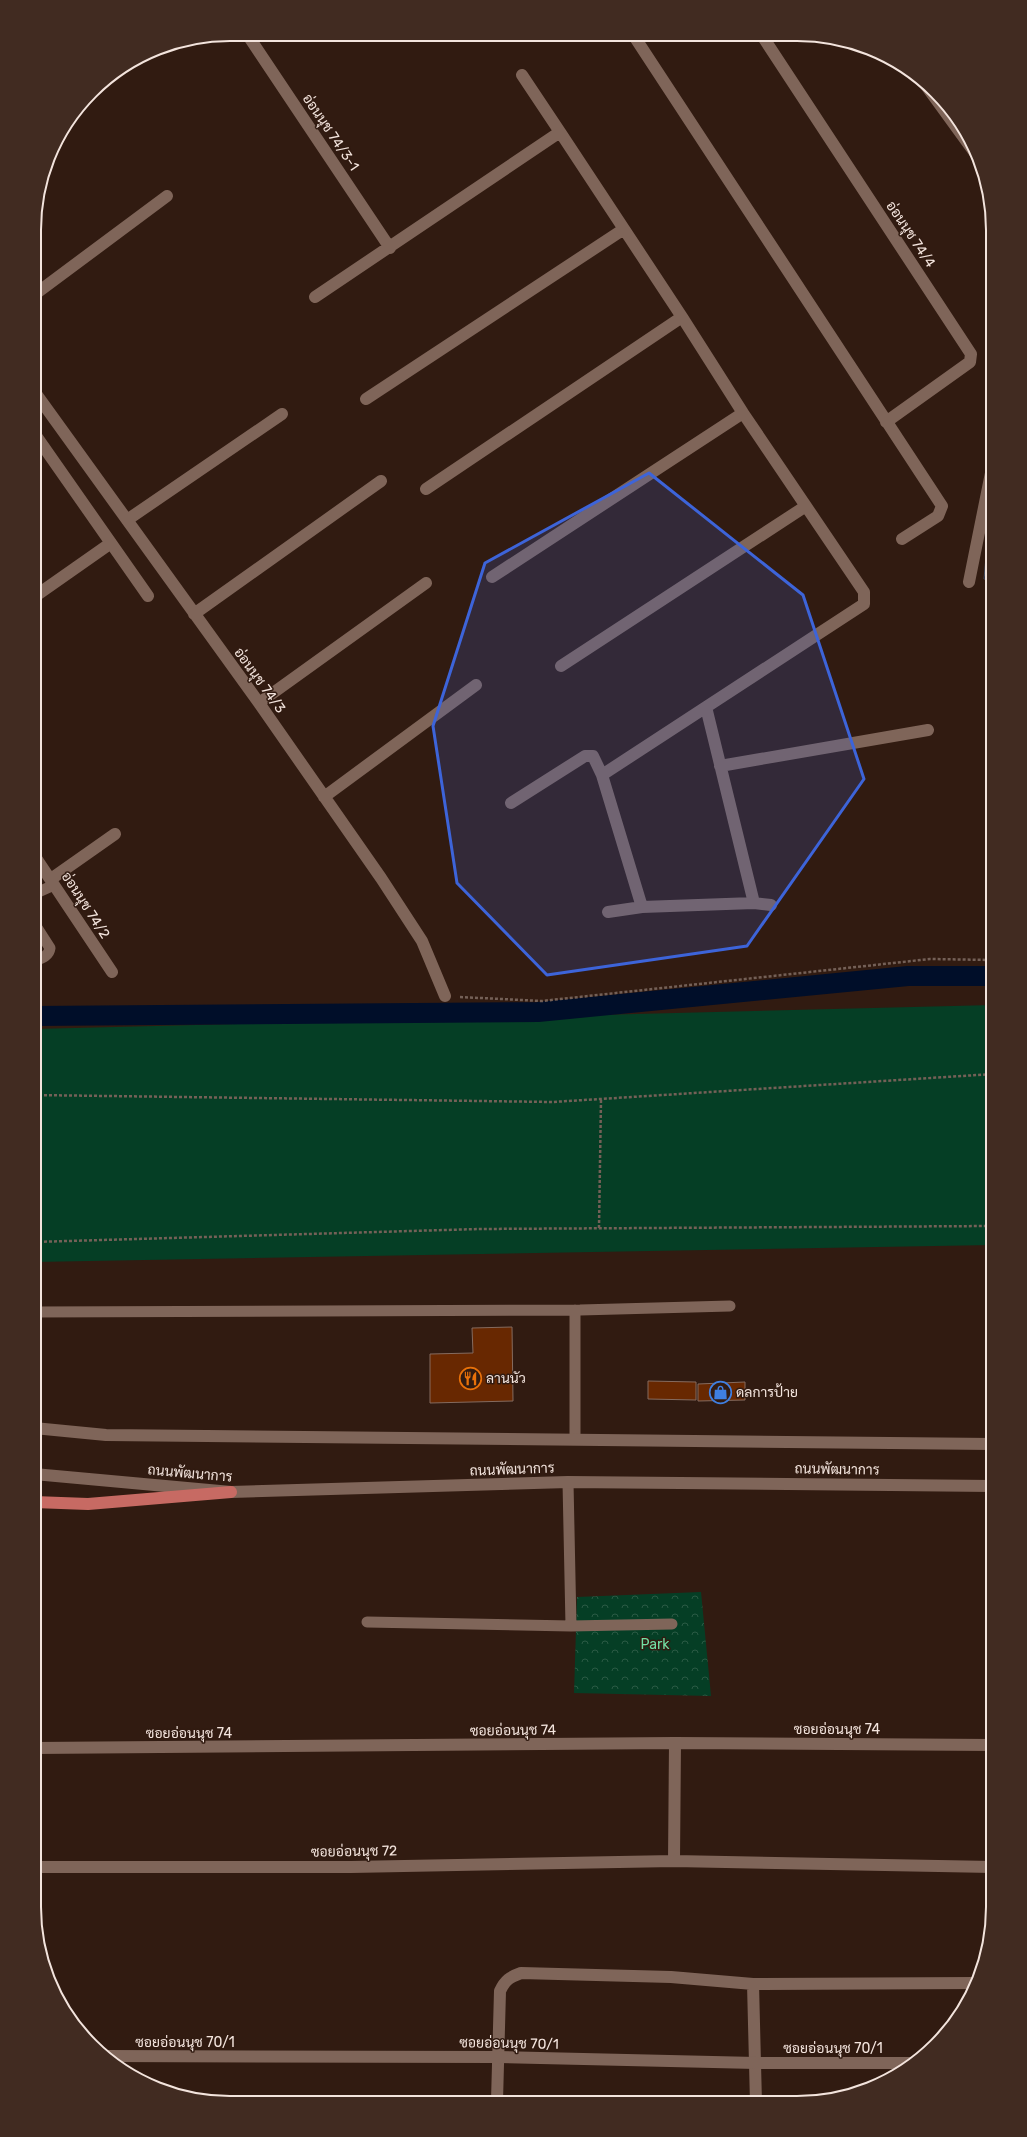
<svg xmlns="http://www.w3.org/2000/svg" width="1027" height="2137" viewBox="0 0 1027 2137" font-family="Rubik,Sarabun,sans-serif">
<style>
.grass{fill:#053e25}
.park{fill:url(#park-crowns)}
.water{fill:url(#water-waves);stroke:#494e5f}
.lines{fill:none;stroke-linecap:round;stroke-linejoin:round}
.canal{stroke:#000e29;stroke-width:20}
.building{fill:#682801;stroke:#856b5f}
.path{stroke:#746057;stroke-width:2.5;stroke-dasharray:3 2;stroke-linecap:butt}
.lane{stroke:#7f6559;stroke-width:11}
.street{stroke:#7f6559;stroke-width:12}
.secondary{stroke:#7f6559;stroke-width:12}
.primary{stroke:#c76a63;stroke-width:12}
.marked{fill:#3d64d9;fill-opacity:0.2;stroke:#3d64d9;stroke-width:3;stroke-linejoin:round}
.labels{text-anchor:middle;stroke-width:3;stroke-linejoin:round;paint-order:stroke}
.street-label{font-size:14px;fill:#f3e4dd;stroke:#311b11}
.poi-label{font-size:14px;fill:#f3e4dd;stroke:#311b11;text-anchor:start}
.park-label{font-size:14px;fill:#72dfa4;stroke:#311b11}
.rim{fill:none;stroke:#f3e4dd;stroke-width:2}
</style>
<defs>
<pattern id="park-crowns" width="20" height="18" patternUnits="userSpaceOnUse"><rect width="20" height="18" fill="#053e25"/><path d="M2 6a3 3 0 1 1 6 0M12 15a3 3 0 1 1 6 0" fill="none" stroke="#2a5a44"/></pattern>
<pattern id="water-waves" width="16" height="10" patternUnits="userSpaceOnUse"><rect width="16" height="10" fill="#000e29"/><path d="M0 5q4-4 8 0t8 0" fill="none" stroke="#263148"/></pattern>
</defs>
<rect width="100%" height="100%" fill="#311b11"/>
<path class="grass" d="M993,1005V1245L34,1262V1029Z"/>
<path class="park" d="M701,1592L711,1696L574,1693L577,1597Z"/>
<path class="water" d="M993,477V581L984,579Z"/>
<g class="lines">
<path class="canal" d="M34,1016L538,1012L908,976H993"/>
</g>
<path class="building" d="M512,1327L513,1401L430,1403V1354L473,1353L472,1328Z
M648,1381L696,1382V1400L648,1399Z
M745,1382V1400L698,1401V1384Z"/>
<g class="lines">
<path class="path" d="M460,997L542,1001L930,959L993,960
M34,1095L553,1102L993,1074
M599,1228L601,1099
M34,1242L479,1229L993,1226"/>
<path class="lane" d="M34,894L54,885
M34,961C42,958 49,956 50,948L34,923
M575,1310V1439
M34,1312L580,1310L730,1306
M568,1482L571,1626
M367,1622L571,1626L672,1624"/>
<path class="street" d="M247,34L390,248
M634,36L942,506L938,516L902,539
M763,37L971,354L970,362L886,422
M522,75L560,132
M922,80L975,153
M34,295L167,196
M315,297L560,132L682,317L743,413L864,592V604L602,775
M34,391L259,703L381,878L422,941L445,996
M366,399L624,229
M34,433L148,596
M426,489L682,317
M127,520L282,414
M492,577L743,413
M969,582L993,463
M34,597L111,543
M194,614L381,481
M561,666L806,506
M259,703L426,583
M706,707L754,903
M720,766L928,730
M324,797L476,685
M511,803L585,756H593L602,775L642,907
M34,855L112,972
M51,879L115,834
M608,912L642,907L754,903L771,905
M34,1748L675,1743L993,1745
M674,1861L675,1743
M34,1867H351L674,1861L993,1867
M753,1984L756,2103
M497,2101L500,1991C505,1980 510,1977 521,1973L671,1977L753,1984L977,1983"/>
<path class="secondary" d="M34,1428L106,1435L993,1444
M34,1474L231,1492L568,1482L993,1486
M104,2056L497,2057L756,2063H914"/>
<path class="primary" d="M34,1502L88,1504L231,1492"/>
</g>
<path class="marked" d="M649,473L803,595L864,779L747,946L547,975L457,883L433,726L485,563Z"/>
<defs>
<symbol id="restaurant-ring" viewBox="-11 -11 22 22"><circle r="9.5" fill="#311b11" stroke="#e8710a" stroke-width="1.5"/><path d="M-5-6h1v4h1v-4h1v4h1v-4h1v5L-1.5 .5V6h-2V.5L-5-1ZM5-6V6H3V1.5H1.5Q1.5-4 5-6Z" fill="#e8710a"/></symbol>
<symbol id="shop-ring" viewBox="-11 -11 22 22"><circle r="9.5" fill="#311b11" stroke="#3f7fe0" stroke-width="1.5"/><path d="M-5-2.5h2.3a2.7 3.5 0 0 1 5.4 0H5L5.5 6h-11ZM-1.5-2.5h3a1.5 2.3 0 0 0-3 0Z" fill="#3f7fe0"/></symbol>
</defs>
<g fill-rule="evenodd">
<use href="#restaurant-ring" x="458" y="1366" width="25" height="25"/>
<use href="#shop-ring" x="708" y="1380" width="25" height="25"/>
</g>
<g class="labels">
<g class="street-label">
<text transform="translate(331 132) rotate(56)" y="5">อ่อนนุช 74/3-1</text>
<text transform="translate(911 234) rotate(56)" y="5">อ่อนนุช 74/4</text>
<text transform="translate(260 680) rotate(54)" y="5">อ่อนนุช 74/3</text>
<text transform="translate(86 905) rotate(57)" y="5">อ่อนนุช 74/2</text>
<text transform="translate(512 1469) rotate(-2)" y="5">ถนนพัฒนาการ</text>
<text transform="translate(837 1469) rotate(1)" y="5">ถนนพัฒนาการ</text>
<text transform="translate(190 1473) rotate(5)" y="5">ถนนพัฒนาการ</text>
<text x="837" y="1734">ซอยอ่อนนุช 74</text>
<text transform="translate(513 1730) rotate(-1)" y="5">ซอยอ่อนนุช 74</text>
<text x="189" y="1738">ซอยอ่อนนุช 74</text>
<text transform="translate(354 1851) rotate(-1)" y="5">ซอยอ่อนนุช 72</text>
<text x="185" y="2047">ซอยอ่อนนุช 70/1</text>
<text transform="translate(509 2043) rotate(1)" y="5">ซอยอ่อนนุช 70/1</text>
<text x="833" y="2053">ซอยอ่อนนุช 70/1</text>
</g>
<g class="poi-label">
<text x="486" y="1383">ลานนัว</text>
<text x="736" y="1397">ดลการป้าย</text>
</g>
<g class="park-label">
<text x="655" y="1649">Park</text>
</g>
</g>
<path d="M0 0H1027V2137H0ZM230 41H797A189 189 0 0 1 986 230V1907A189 189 0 0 1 797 2096H230A189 189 0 0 1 41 1907V230A189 189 0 0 1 230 41Z" fill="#412b21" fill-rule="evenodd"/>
<path class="rim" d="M230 41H797A189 189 0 0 1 986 230V1907A189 189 0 0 1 797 2096H230A189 189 0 0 1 41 1907V230A189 189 0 0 1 230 41Z"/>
</svg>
